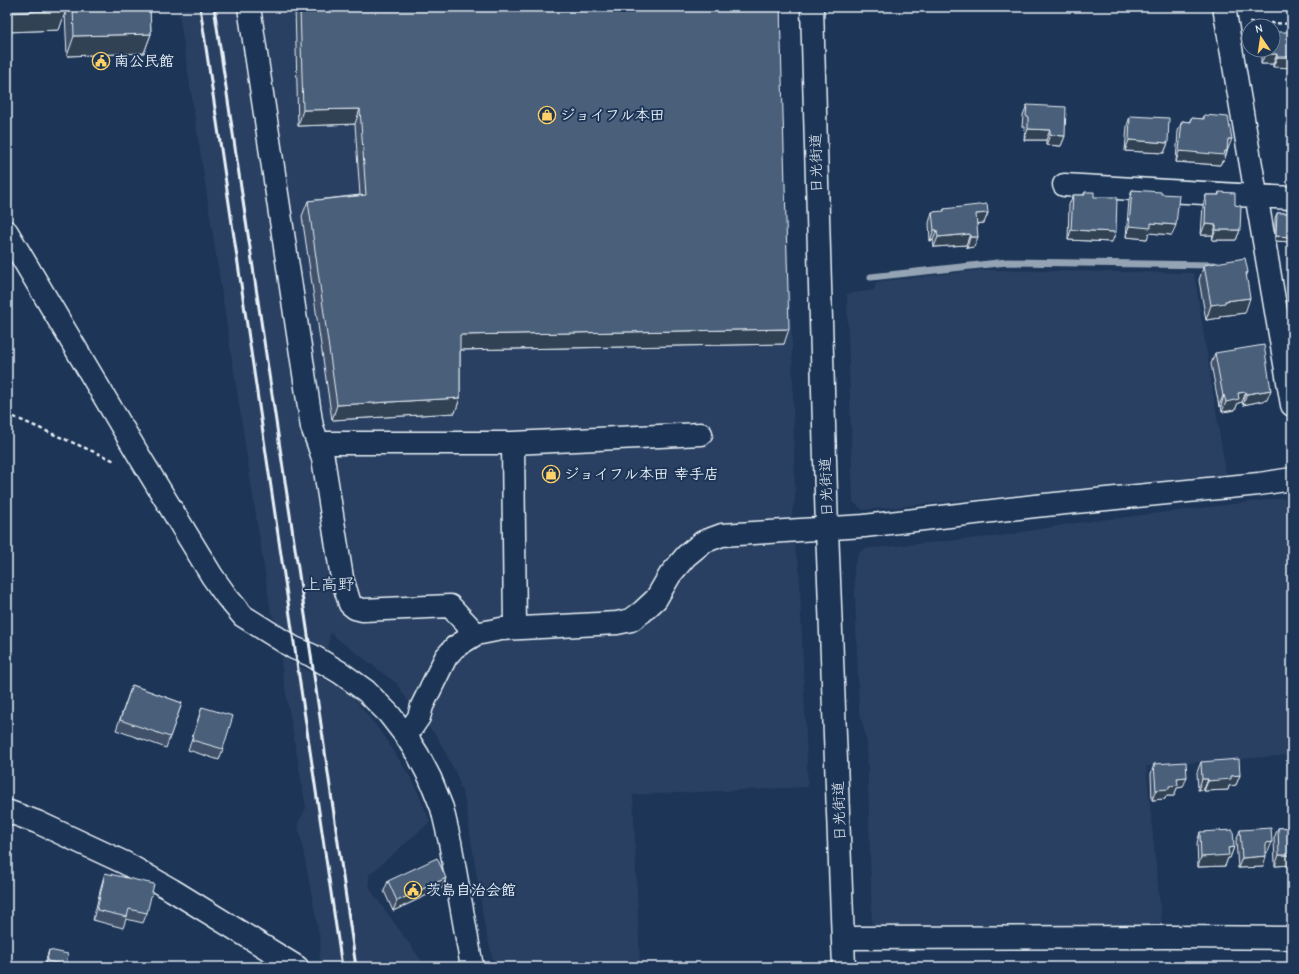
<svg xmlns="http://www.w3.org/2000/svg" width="1299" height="974" viewBox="0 0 1299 974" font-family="'Comic Neue','Klee One',sans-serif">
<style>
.built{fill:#2a4162}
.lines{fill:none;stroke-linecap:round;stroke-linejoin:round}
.stream{stroke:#95a4b5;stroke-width:7}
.minor-casing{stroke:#e8f1f8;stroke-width:25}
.highway-casing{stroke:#e8f1f8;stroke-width:25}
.path{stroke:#e8f1f8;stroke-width:2.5;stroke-dasharray:4 3;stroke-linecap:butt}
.minor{stroke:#1d3557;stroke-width:22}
.highway{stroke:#1d3557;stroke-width:22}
.rail{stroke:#e8f1f8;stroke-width:3}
.wall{fill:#3f5169;stroke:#e8f1f8}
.shaded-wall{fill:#334255;stroke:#e8f1f8}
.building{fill:#495e7a;stroke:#e8f1f8}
.labels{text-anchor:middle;stroke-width:4;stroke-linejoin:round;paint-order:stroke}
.poi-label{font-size:15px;font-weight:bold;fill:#e8f1f8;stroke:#1d3557;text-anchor:start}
.street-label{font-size:15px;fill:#e8f1f8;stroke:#1d3557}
.quarter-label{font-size:17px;fill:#e8f1f8;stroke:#1d3557}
</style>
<rect width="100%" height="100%" fill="#1d3557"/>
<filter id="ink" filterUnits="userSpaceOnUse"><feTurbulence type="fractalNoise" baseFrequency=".025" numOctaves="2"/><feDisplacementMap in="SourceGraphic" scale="8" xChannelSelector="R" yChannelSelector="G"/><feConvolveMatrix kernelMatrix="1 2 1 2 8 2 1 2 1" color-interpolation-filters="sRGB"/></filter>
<g filter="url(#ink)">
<path class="built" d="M178,7H780L792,345L795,501L792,512L796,556L799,564L808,787L633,795L640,967H495L485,928L465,801L456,773L436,735L419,717L396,683L330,633L328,652L277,624L271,613Z
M981,270L1194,273L1226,474L863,510L853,502L847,294L874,290L876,282Z
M1283,498L1292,506V755L1146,766L1162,926L872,928L867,742L859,710L854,566L859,553L864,549L1000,536L1069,524Z
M282,657L328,681L340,688L357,702L384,736L414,783L430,822L369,875V885L372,892L426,967H319L321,944L298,823L306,808L281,664Z"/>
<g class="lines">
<path class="stream" d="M871,277L1007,262L1214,265"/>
<defs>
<path id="minor" d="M249,7L312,427L318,443H513L701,434
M1224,7L1292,405
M1064,185L1292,198
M7,232L141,459L212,576L227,597L243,616L294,648L311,655L341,673L366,691L389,714L406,736L418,755L430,778L442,808L450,842L472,967
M318,443L323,458L342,578L350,604L355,608L363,610L450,606L476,634
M513,443L515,628
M406,736L419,717L422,706L446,657L455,647L476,634L501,629L617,623L631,620L642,612L656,599L670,575L686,556L703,542L722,535L864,526L1035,506L1259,484L1292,479
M7,811L37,822L125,863L172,890L297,967
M844,938L1173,937L1292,938"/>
<path id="highway" d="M812,7L827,529L844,967"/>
</defs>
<use href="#minor" class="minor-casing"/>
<use href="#highway" class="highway-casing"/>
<path class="path" d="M1249,22L1292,24
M7,414L115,461"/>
<use href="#minor" class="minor"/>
<use href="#highway" class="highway"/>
<path class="rail" d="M200,7L342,967
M214,7L311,655L356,967"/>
</g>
<path class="wall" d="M7,7H150L151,34L144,53L67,56L65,12L59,30L7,32Z
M295,7H780L784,344L460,350V398L455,413L332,420L302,216L308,201L360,195L355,124L298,126Z
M1292,32L1273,67V64H1261V50H1273Z
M1027,105L1065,136L1061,146L1046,145V140H1024L1025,127H1022L1023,115Z
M1204,115L1228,149L1224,161H1222L1220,165L1176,162L1178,131L1182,121L1190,122L1191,118L1203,119Z
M1130,116L1168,143L1164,153L1125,151L1127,126Z
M1132,190L1161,194L1172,235L1149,233L1147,239L1126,237L1129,200Z
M1085,192L1094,197L1112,242L1068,240L1069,205L1073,195H1083Z
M1219,192L1235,205L1240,230L1236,240H1212L1213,235H1201L1203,205L1206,195H1218Z
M1292,207V242L1275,241V218L1277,213H1291Z
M944,209L988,213L984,223L977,224L974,247L967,248L966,245L934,247L933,240L930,241L929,223L932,212H943Z
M1204,265L1248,272L1246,277L1245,313L1220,316V318L1206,320L1199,280Z
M1215,353L1267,400L1243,405L1242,402L1238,403L1235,410L1222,412L1221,406H1219L1211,364Z
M132,685L182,703L166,748L116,730Z
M202,707L223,749L219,760L188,750Z
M1201,762L1240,775L1236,785L1229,786L1228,790L1204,791V789L1198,790L1197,772Z
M1154,764L1183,787L1177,788L1174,796H1166L1165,799L1152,800L1151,774Z
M1292,827V865L1275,866L1274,838L1278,828Z
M1240,830L1268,852H1266L1263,867L1238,868L1236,841Z
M1200,832L1234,847L1230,858H1228L1225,866L1198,867L1197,843Z
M105,873L147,913L143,923L126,919L123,928L93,920L102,883Z
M388,881L442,888L393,911L384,891Z
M49,950L66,965L65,967H50L45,966L47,956Z"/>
<path class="shaded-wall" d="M66,10L59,30L7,32V13Z
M151,34L144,53L67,56L74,36Z
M1265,54H1277L1273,64H1261Z
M1277,57H1292V68L1273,67Z
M360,109L355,124L298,126L303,110Z
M1028,129L1050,130L1046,140H1024Z
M1050,135L1065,136L1061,146L1046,145Z
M1228,139H1232L1228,149H1225Z
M1129,140L1168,143L1164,153L1125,151Z
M1179,151H1227L1224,161H1222L1220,165L1176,162Z
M988,213L984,223L972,224L976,214Z
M1151,223L1176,225L1172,235L1149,233L1147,239L1126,237L1129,226Z
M1205,224L1216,225L1213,235H1201Z
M934,230H937L933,240L930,241Z
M1071,230L1116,232L1112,242L1068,240Z
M1216,230H1240L1236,240H1212Z
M970,234L966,245L934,247L938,237Z
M1276,236L1292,237V242L1275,241Z
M970,237H978L974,247L967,248Z
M1250,298L1245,313L1220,316V318L1206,320L1211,305L1225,301Z
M789,329L784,344L455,350L460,335Z
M1271,390L1267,400L1243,405L1247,394Z
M1246,392L1242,402L1238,403L1235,410L1222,412L1226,402L1238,393Z
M1224,395L1221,406H1219L1223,396Z
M460,398L455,413L332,420L337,405Z
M1240,775L1236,785L1229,786L1228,790L1204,791L1208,781L1231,776Z
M1187,777L1183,787L1177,788L1174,796H1166L1165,799L1152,800L1156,790L1177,778Z
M1202,779H1208L1204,789L1198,790Z
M1272,842L1268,852L1262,853L1266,843Z
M1234,847L1230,858H1228L1225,866L1198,867L1201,857L1228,848Z
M1279,855H1292V865L1275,866Z
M1266,856L1263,867L1238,868L1242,858Z
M446,878L442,888L393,911L397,901Z"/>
<path class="building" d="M7,7H66V10L7,13Z
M73,7H150L151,34L74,36Z
M300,7H780L789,329L460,335V398L337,405L308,201L366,195L360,109L303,110Z
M1273,32H1292V57H1277V54H1265V50H1273Z
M1027,105L1066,107L1065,136L1050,135V130L1028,129V117L1026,116Z
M1204,115L1228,117L1232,139H1228L1227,151H1225L1224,155L1179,151L1182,121L1191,122V118L1204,119Z
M1130,116L1169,118L1168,143L1129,140Z
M1132,190L1161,192V194L1179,195L1176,225L1151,223V228L1129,226Z
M1085,192H1094V197H1117L1116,232L1071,230L1073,195H1085Z
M1219,192L1235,193V205L1241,206L1240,230H1216V225L1205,224L1206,195H1219Z
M987,204L988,213L976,214L978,237H970V234L938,237L937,230H934L932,212L944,211V209Z
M1277,213H1292V237L1276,236Z
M1245,258L1248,272L1246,273L1250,298L1225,301V303L1211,305L1204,265Z
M1264,345L1271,390L1247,394L1246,392L1238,393L1239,399L1226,402L1224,395L1223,396L1215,353Z
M132,685L182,703L170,737L120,720Z
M202,707L233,716L223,749L192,740Z
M1239,759L1240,775L1231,776V779L1208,781V779H1202L1201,762Z
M1186,762L1187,777L1177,778L1178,785L1169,786V789L1156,790L1154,764Z
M1292,827V855H1279L1278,828Z
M1271,828L1272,842L1266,843V856L1242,858L1240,830Z
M1233,830L1234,847L1228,848L1229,855L1201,857L1200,832Z
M437,858L446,878L397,901L388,881Z
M105,873L154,884L147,913L129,909L127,917L97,910Z
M49,950L68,954L66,965L47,961Z
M1276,964V967H1239L1238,965Z
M1233,965V967H1197V966Z
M1280,965H1292V967H1280Z"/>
</g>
<defs>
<symbol id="civic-ring" viewBox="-11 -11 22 22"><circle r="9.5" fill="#1d3557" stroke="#ffd166" stroke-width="1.5"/><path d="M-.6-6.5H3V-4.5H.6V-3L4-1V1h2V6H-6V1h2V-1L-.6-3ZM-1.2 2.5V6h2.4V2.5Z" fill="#ffd166"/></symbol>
<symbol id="shop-ring" viewBox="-11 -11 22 22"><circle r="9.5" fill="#1d3557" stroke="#ffd166" stroke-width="1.5"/><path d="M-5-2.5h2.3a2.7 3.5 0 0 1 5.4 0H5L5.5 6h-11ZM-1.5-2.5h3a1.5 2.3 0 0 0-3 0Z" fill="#ffd166"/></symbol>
</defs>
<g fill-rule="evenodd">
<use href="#civic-ring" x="91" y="51" width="20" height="20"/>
<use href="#shop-ring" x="537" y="105" width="20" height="20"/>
<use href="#shop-ring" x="541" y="464" width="20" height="20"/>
<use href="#civic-ring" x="403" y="880" width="20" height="20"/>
</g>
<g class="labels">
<g class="poi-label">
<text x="114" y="66">南公民館</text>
<text x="560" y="120">ジョイフル本田</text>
<text x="564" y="479">ジョイフル本田 幸手店</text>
<text x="426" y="895">茨島自治会館</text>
</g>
<g class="street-label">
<text transform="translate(816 163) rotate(-91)" y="5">日光街道</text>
<text transform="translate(826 487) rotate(-92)" y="5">日光街道</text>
<text transform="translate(839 811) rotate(-92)" y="5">日光街道</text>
</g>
<g class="quarter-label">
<text x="329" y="590">上高野</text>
</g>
</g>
<rect width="1299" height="974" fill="none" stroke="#1d3557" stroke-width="24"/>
<rect x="12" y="12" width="1275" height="950" fill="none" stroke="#e8f1f8" stroke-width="1.5" filter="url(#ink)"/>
<g transform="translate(1261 38) rotate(347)"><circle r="19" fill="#1d3557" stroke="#6e8097"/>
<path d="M0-3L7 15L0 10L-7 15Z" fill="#ffd166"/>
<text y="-6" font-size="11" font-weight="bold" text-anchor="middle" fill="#e8f1f8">N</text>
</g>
</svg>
